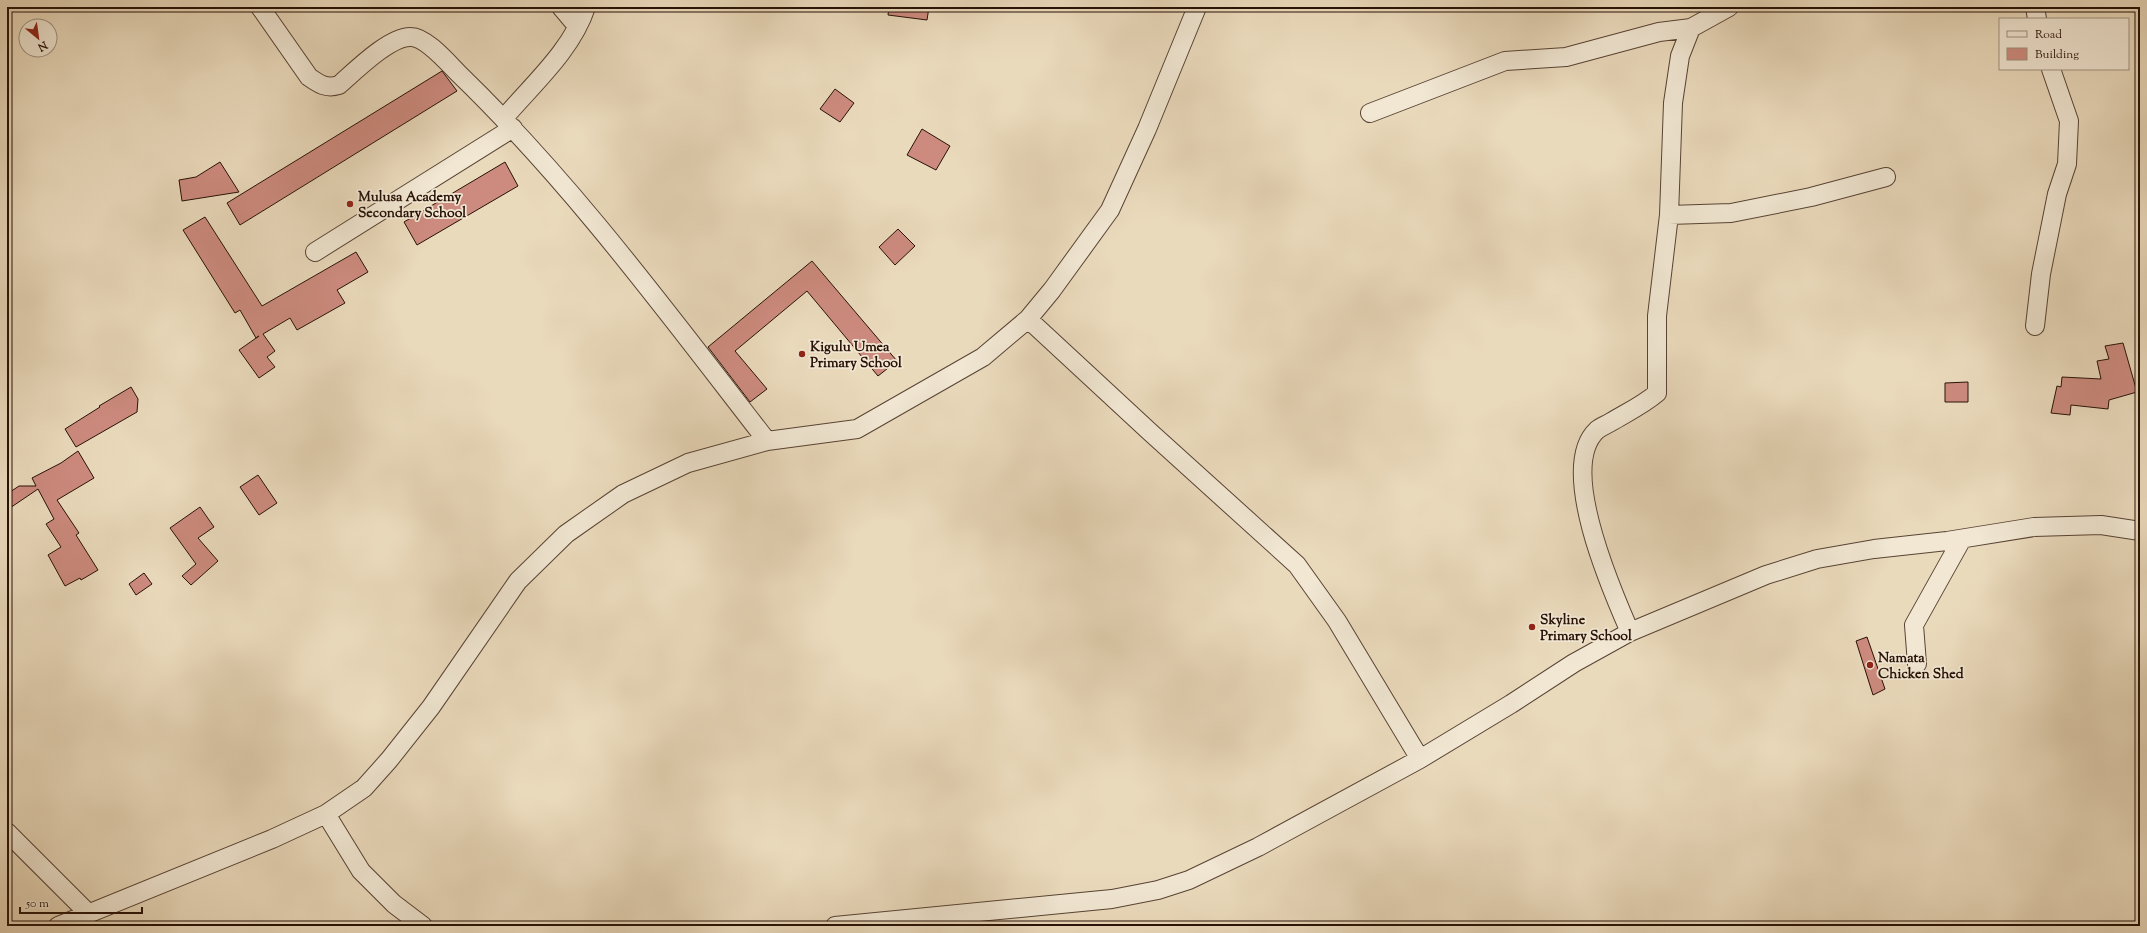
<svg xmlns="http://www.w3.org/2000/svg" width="2147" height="933" viewBox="0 0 2147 933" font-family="'Sorts Mill Goudy',serif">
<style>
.building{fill:#cd8b7f;stroke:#271106}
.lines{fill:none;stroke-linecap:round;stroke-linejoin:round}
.street-casing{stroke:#584334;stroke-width:20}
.street{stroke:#f1e7d3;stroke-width:18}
.poi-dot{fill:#8f2418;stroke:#f1e7d3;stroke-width:1.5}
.labels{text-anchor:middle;stroke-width:3.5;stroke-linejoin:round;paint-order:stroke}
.poi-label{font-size:14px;font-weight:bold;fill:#271106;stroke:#f1e7d3;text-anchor:start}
</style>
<rect width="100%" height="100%" fill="#eadabc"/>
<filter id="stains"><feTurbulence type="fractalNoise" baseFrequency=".005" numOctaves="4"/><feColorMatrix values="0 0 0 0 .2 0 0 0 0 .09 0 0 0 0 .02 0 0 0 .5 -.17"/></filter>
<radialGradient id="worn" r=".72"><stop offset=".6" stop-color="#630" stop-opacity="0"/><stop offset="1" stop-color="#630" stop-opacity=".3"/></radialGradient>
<path class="building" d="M889,7H929L927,20L888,15Z
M442,71L457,91L240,225L227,203Z
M835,89L854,103L840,122L820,109Z
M922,129L950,146L936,170L907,155Z
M220,162L239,192L182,201L179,180L196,177Z
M505,162L518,186L417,245L404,222Z
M205,217L262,306L356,252L368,272L337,290L345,303L297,330L290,318L263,334L275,351L267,357L275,367L259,378L239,350L259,336L256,338L240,310L235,313L183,230Z
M898,229L915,246L895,265L879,247Z
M812,261L897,361L878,376L807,291L735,351L767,389L750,402L708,347Z
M2123,343L2137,392L2109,400L2108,409L2071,405L2070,415L2051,413L2057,386L2061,387L2062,377L2101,379L2097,361L2109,359L2105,346Z
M1968,382V402H1945V383Z
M131,387L138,399L137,412L76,447L65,429L100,407L99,406Z
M78,451L94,478L57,500L79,533L76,535L98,570L81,580L80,578L65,586L48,555L61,547L46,524L54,519L38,489L7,510V494L19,486H36L32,478L61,463Z
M258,475L277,503L259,515L240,487Z
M200,507L214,527L198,538L218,561L191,585L182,576L196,564L170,528Z
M144,573L152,584L136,595L129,584Z
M1867,637L1885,689L1873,695L1856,641Z"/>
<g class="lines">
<defs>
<path id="street" d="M260,7L309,77C319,84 326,89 339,85C355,71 390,36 411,37C426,37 448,63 458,73C573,184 669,315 767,441
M561,7L577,26
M2035,7L2037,19
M1370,113L1505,61L1566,57L1659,32L1691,28
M504,118C533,84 572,50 586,7
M1669,215L1731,213L1811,197L1886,177
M315,252L513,128
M1028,319L1150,432L1297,565L1337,621L1420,759
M2035,326L2041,274L2057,194L2067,164L2069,121L2051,69
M1630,632C1612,591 1557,467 1597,430C1601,427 1606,425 1611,422C1626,413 1643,405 1657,393V316L1669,215L1673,103L1680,56L1691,28L1729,7
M1917,664L1914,625L1962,539
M326,814L361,871L394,904L423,926
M7,832L88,913
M58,926L272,839L326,814L364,788L389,760L431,707L518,581L566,534L623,494L688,463L767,441L857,429L983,357L1028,319L1052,290L1110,210L1147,129L1197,7
M835,926L1112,899L1158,890L1189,880L1258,847L1420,759L1511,704L1574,663L1630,632L1766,575L1817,559L1874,549L1947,541L2034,527L2101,525L2140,531"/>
</defs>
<use href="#street" class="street-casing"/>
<use href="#street" class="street"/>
</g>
<g class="poi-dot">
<circle cx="350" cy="204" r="4"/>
<circle cx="802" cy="354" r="4"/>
<circle cx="1532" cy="627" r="4"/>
<circle cx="1870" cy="665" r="4"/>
</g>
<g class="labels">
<g class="poi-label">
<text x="358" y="201">Mulusa Academy<tspan x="358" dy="16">Secondary School</tspan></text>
<text x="810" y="351">Kigulu Umea<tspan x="810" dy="16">Primary School</tspan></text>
<text x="1540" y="624">Skyline<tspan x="1540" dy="16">Primary School</tspan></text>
<text x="1878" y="662">Namata<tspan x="1878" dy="16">Chicken Shed</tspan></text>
</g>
</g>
<rect width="2147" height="933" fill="none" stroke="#eadabc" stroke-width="24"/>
<rect x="8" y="8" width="2131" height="917" fill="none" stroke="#271106" stroke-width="2"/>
<rect x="12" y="12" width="2123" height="909" fill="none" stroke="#271106"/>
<rect x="1999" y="18" width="130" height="52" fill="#f1e7d3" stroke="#a09181"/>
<rect x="2007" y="31" width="20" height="6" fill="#f1e7d3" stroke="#a09181"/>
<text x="2035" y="38" font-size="12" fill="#271106">Road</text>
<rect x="2007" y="48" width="20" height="12" fill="#cd8b7f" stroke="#a09181"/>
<text x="2035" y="58" font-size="12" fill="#271106">Building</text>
<g transform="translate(38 38) rotate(151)"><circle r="19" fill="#f1e7d3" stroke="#a09181"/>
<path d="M0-3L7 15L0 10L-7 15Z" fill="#8f2418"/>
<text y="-6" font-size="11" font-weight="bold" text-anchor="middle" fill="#271106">N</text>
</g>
<path d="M20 907v6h122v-6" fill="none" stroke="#271106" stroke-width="2"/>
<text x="26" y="907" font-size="12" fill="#271106" stroke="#f1e7d3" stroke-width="3" paint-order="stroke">50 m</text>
<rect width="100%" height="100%" filter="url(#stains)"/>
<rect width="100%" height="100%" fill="url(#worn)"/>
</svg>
